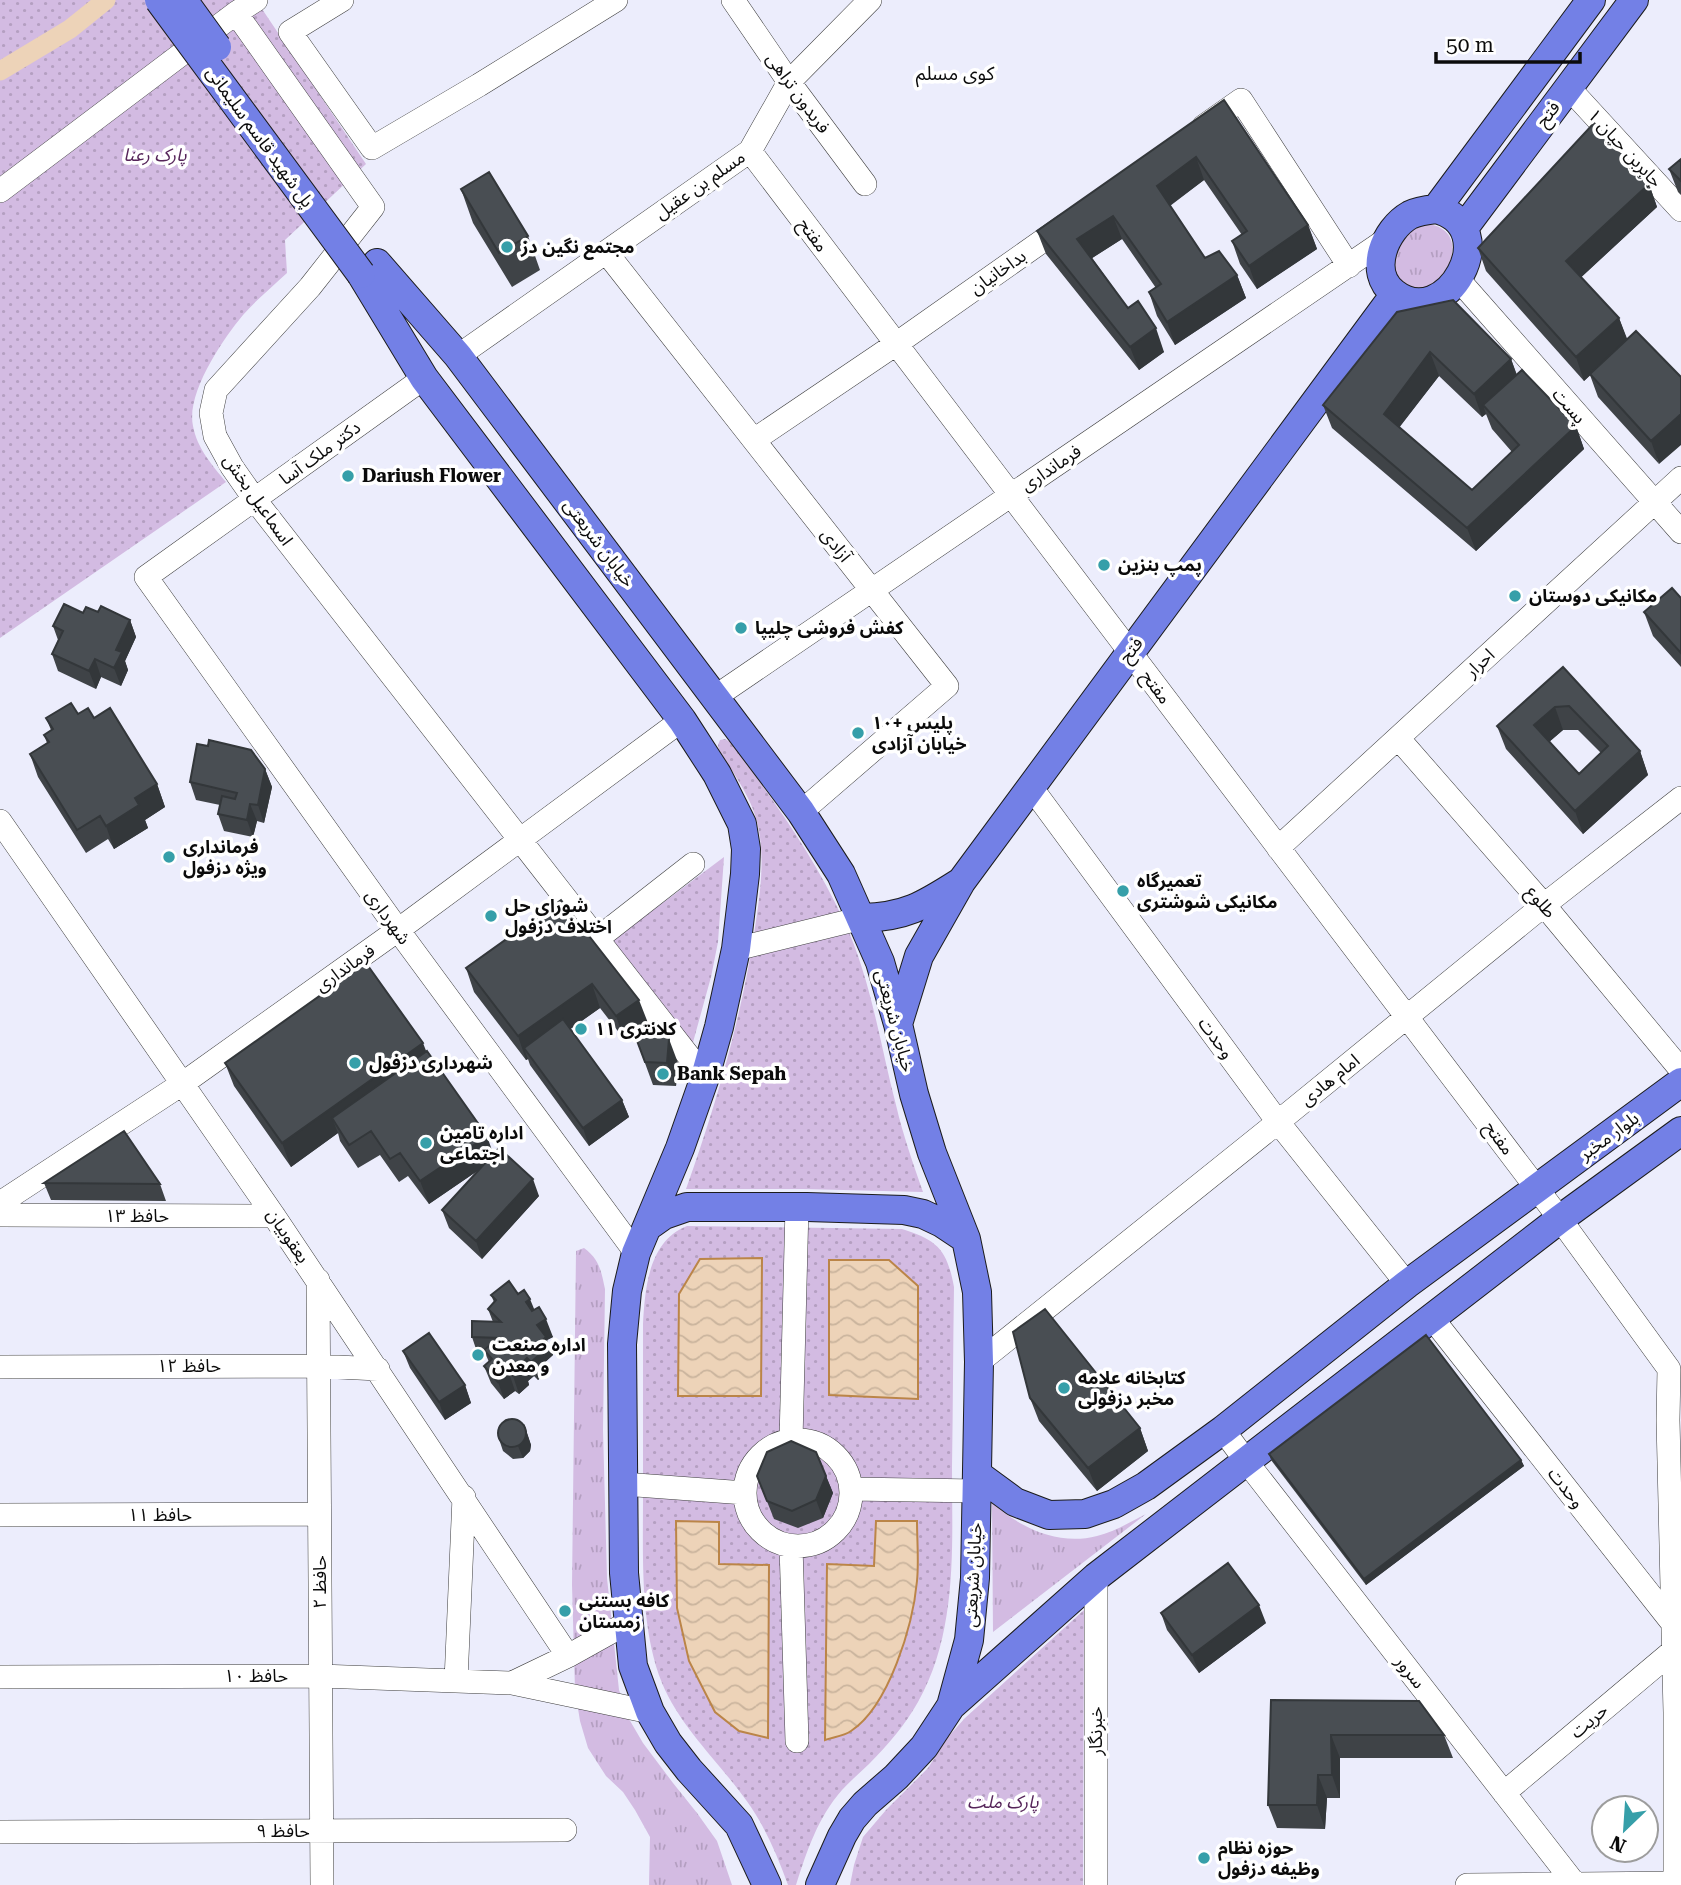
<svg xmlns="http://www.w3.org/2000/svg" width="1681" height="1885" viewBox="0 0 1681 1885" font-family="'Roboto Serif','Noto Sans Arabic',serif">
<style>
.grass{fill:url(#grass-tufts)}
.park{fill:url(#park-dots)}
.water{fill:url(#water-waves);stroke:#bb8548;stroke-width:2}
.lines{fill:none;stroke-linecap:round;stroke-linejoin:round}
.canal{stroke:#edd3b8;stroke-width:19}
.minor-casing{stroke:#3e3e3e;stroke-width:24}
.major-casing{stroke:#1c1c1c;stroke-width:30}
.minor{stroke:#fff;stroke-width:23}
.major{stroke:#7380e6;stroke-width:28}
.major-bridge-casing{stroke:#1c1c1c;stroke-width:30;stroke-linecap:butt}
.major-bridge{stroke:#7380e6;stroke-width:28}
.wall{fill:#3f4347;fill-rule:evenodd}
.shaded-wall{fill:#33373a}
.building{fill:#494e53;stroke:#33373a;stroke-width:2;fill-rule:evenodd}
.poi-dot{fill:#369fa9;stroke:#fff;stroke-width:2.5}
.labels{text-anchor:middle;stroke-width:7;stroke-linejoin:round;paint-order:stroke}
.street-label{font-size:18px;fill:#0b0b0b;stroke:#fff}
.park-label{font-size:18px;font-style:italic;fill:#56255a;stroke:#fff}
.poi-label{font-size:18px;font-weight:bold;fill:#0b0b0b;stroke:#fff;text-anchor:start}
.neighbourhood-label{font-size:19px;fill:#0b0b0b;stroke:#fff}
</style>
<defs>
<pattern id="grass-tufts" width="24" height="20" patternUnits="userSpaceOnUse" patternTransform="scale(1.75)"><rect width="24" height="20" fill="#d3bbe2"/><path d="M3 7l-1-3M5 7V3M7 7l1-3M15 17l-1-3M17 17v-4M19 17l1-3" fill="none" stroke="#b49fc1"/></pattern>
<pattern id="park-dots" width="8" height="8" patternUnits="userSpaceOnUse" patternTransform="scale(1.75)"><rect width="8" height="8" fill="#d3bbe2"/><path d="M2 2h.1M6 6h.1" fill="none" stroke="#b49fc1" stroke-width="1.8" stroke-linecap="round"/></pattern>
<pattern id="water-waves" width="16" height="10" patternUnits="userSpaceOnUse" patternTransform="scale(1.75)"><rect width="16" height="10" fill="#edd3b8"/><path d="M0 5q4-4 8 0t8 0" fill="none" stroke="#cab49d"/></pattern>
</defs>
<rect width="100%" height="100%" fill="#ecedfc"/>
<path class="grass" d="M1421,223C1479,226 1445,294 1414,288C1389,283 1388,253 1404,237C1409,231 1415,227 1421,223Z
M584,1248C600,1260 601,1271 605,1289L603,1430L607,1578L619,1690L629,1719L643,1743L673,1783L697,1813L717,1841L732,1885H649L650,1837L635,1810L623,1792L606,1776L588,1748L580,1721L575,1690L572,1585L576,1251Z
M992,1503C1021,1528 1058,1546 1097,1536C1114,1532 1130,1522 1146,1514L993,1632Z"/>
<path class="park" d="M0,0H256L366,164L285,240L287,273C272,287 256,300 243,315C223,339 186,393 193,426C197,448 212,465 226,482L0,638Z
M725,739L730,742C773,799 814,856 844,921C871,979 880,1044 896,1105C903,1135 913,1163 923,1192L803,1189H686C717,1102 743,1013 756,921C761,887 766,849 755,815C748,793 732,771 719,750L718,745L720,740Z
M724,857L718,942L711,977L692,1046L612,941Z
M687,1226L902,1229C937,1240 947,1249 954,1287C953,1347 953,1407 952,1468C952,1546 958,1631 918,1702C905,1725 888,1745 869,1764C860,1773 850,1781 842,1790C818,1817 807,1851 796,1885H788C777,1855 765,1826 746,1800C719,1762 680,1727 662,1683C640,1628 643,1558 643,1499C643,1441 643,1382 643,1324C645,1287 649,1241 687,1226Z
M1084,1610L1083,1885H850L854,1865L863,1837L886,1810L928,1768L948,1737L965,1718Z"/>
<path class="water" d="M762,1258L761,1396H678L679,1294L700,1259Z
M829,1260H889L918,1286V1399L829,1395Z
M676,1521L719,1522V1564L769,1565L768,1738L739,1731L715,1712L689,1661L677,1608Z
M876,1521H917C917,1541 919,1561 917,1581C913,1625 889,1706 851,1731C844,1736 834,1737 825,1740L827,1564L874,1566Z"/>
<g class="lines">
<path class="canal" d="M0,71L70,29L106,0"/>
<defs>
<path id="minor" d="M342,0L290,32L372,148L479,85L616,0
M733,0L789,82L865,184
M236,13L256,0
M1568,87L1681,210
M1204,126L1241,100L1349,266
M750,151L1560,1219L1669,1369L1668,1420L1675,1712V1885
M0,191L236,13L373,207L310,287L216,390L211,413L215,436L232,467L255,500L705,1077
M606,252L947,686L801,812
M1458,279L1681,532
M458,356L750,151L789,82L870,0
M424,378L146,577L398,930L636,1253
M754,440L896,344L1065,225
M715,697L1387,239
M1398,738L1544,905L1681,1070
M1031,787L1278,1122L1407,1284
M0,821L274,1216L568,1656
M1278,848L1681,478
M597,939L693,864
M736,949L862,918
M0,1203L182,1084L398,930L682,720
M0,1215L274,1216
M318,1280L322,1885
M1432,1318L1674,1625
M979,1362L1278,1122L1544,905L1681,798
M0,1367L318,1366L378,1369
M1223,1430L1246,1461L1575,1884
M791,1440L797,1207
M745 1493a53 53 0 1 1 106 0a53 53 0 1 1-106 0Z
M623,1484L745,1493
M851,1489L977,1491
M0,1515L319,1514
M791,1546L797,1741
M1096,1577V1885
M0,1677L320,1676L512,1683L650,1712
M456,1681L464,1497
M512,1683L568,1656L629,1622
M1504,1793L1674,1650
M0,1832L565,1830
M1467,1885L1681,1883"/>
<path id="major" d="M1436,209C1506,227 1446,334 1394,293C1367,272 1385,229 1410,215C1418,211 1427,210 1436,209Z
M1436,209L1591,0
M1464,228L1634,0
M377,263L458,356L801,812L841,874L880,962L898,1024L914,1094L932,1153L966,1239L977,1292L979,1362L975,1578L969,1640L951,1706L924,1747L896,1777L865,1804L852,1819L842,1836L820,1885
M361,274L424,378L682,720L717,774L742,824L746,849L745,874L736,949L719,1027L705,1077L680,1148L636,1253L627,1291L622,1344L624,1573L633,1666L650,1712L668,1743L689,1770L739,1825L767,1885
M862,918C905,917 923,906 959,883
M898,1024L919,956L961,882L1395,294
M647,1227L664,1215L687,1207H807L904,1210L923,1214L942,1223L966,1239
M977,1474L1015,1502L1049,1515L1085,1514L1114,1504L1146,1486L1223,1430L1407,1284L1681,1082
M951,1706L1096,1577L1560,1219L1681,1131"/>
</defs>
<use href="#minor" class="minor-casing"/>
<use href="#major" class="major-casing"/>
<use href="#minor" class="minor"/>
<use href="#major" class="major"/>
<defs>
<path id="major-bridge" d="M159,0L361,274
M183,0L217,47"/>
</defs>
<use href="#major-bridge" class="major-bridge-casing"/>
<use href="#major-bridge" class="major-bridge"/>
</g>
<path class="wall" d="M1224,100L1308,225L1317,249L1257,289L1240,264L1232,241L1242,235L1204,180L1170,206L1205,258L1237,275L1246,298L1175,345L1157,316L1149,292L1156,288L1122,239L1092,258L1128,308L1164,352L1139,370L1046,254L1037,231Z
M1681,159V195L1678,192L1669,169Z
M1649,184L1657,207L1581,277L1619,318L1627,340L1659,464L1598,397L1590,375L1584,381L1486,271L1478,248Z
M461,189L528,236L540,270L512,287L473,223Z
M1397,312L1511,359L1517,375L1576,426L1584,449L1476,551L1332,428L1323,405ZM1439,376L1482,417L1486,414L1492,429L1512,452L1472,490L1399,427Z
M1681,598V667L1653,636L1644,612Z
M98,612L130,620L136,637L125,661L128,670L121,686L101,677L96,689L58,671L52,654L58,640L53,626L83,613Z
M1563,667L1640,751L1648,775L1583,834L1506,749L1497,726ZM1563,730H1578L1601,753L1579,774L1549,742Z
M78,714L94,718L157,784L165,807L145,820L148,828L114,849L108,839L86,853L38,777L30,754L47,743L44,735L51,730L46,718Z
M265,769L272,787L264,823L257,821L253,837L224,831L218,814L220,805L196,800L190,782Z
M561,900L648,1023L641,1028L678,1063L676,1086L653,1085L634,1033L624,1039L600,1008L570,1029L622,1100L629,1117L589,1146L530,1065L528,1059L526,1060L474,992L466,968Z
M426,1051L494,1154L539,1196L482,1259L449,1228L442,1210L480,1169L429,1204L408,1176L399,1182L380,1155L358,1168L340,1141L338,1133L291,1167L234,1086L225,1063Z
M44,1183L160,1184L166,1201L51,1200Z
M518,1294L534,1310L553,1337L547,1340L553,1355L543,1364L546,1372L538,1380L534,1376L528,1381L529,1385L519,1394L515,1391L504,1399L491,1383L484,1366L489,1362L486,1355H478L472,1337L493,1322L488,1309L494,1302L491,1295Z
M403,1351L465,1385L471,1403L445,1420L410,1368Z
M1030,1398L1140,1428L1148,1451L1097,1491L1039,1421Z
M524,1424L531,1445L530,1451L523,1458L513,1459L503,1451L499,1439Z
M1269,1454L1521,1460L1524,1466L1366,1585L1271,1460Z
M757,1476H826L833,1493L823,1518L798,1528L774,1519Z
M1161,1613L1266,1623L1199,1673L1167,1630Z
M1271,1700L1444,1735L1453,1758H1340V1798H1327L1325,1829L1277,1828L1268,1805Z"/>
<path class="shaded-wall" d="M1196,157L1204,180L1165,209L1157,186Z
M1649,184L1657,207L1574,284L1566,261Z
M1113,216L1122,239L1086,262L1077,239Z
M1308,225L1317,249L1257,289L1249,266Z
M1237,275L1246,298L1175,345L1167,322Z
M1619,318L1628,341L1584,381L1576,357Z
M1156,328L1164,352L1139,370L1130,347Z
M1430,352L1439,376L1392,437L1384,414Z
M1511,359L1519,382L1483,405L1486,414L1482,417L1474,394Z
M1681,414V445L1659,464L1651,441Z
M1576,426L1584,449L1476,551L1467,528Z
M130,620L136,637L125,661L128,670L121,686L114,668L116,650Z
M95,659L101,677L96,689L89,671Z
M1555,707L1563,730L1542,748L1534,725Z
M1640,751L1648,775L1583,834L1575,811Z
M265,769L272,787L264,823L258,805Z
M157,784L165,807L145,820L148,828L114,849L106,826L135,798Z
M250,804L257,821L253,837L247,820Z
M592,984L600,1008L531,1057L524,1048L528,1059L526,1060L518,1036Z
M639,1000L648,1023L624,1039L616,1016Z
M669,1039L678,1063L676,1086L667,1063Z
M423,1043L432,1066L332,1118L338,1133L291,1167L282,1143Z
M622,1100L629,1117L589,1146L583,1128Z
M487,1136L495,1159L429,1204L420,1181Z
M533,1179L539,1196L482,1259L476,1241Z
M530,1299L537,1316L533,1320L526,1302Z
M546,1319L553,1337L547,1340L553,1355L543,1364L546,1372L538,1380L531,1362L537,1325Z
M527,1358L534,1376L528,1381L529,1385L519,1394L513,1376L520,1365Z
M509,1373L515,1391L504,1399L498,1382Z
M465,1385L471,1403L445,1420L439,1402Z
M524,1424L531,1445L530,1451L523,1458L518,1446Z
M1140,1428L1148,1451L1097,1491L1088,1468Z
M1521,1460L1524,1466L1366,1585L1364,1579Z
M826,1476L833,1493L823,1518L816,1500Z
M1259,1605L1266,1623L1199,1673L1192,1655Z
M1331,1735L1340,1758V1798L1332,1775Z
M1318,1775L1327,1798L1325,1829L1317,1805Z"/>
<path class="building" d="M1224,100L1308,225L1249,266L1232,241L1247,231L1196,157L1157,186L1205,258L1219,251L1237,275L1167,322L1149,292L1161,284L1113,216L1077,239L1128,308L1138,301L1156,328L1130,347L1037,231Z
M1594,123L1649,184L1566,261L1619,318L1576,357L1478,248Z
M1681,159V181L1669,169Z
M489,172L528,236L499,253L461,189Z
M1453,300L1511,359L1474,394L1430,352L1384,414L1472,490L1519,445L1483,405L1522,370L1576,426L1467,528L1323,405L1397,312Z
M1636,331L1681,377V414L1651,441L1590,374Z
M1672,588L1681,598V653L1644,612Z
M64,604L83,613L86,607L98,612L101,606L130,620L116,650L122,652L114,668L95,659L89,671L52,654L63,631L53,626Z
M1563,667L1640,751L1575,811L1497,726ZM1569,706L1608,746L1579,774L1534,725L1555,707Z
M71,703L78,714L88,708L94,718L110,708L157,784L135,798L139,805L106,826L100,816L77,830L30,754L49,742L44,735L53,729L46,718Z
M209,740L251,750L265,769L258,805L250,804L247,820L218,814L222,796L235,799L237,793L190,782L197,744L208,746Z
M561,900L639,1000L616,1016L592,984L518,1036L466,968Z
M366,963L423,1043L282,1143L225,1063Z
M563,1019L622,1100L583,1128L524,1048Z
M657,1022L669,1039L667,1063L645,1062L633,1030Z
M427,1051L487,1136L420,1181L400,1153L390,1159L371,1131L349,1145L332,1118Z
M124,1131L160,1184L44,1183Z
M499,1148L533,1179L476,1241L442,1210Z
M509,1281L518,1294L524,1290L530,1299L526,1302L532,1311L539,1307L546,1319L537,1325L546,1337L534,1348L539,1355L531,1362L527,1358L520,1365L523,1368L513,1376L509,1373L498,1382L484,1366L492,1359L484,1350L499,1338L472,1337V1321L501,1322L488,1309L496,1300L491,1295Z
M1045,1309L1140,1428L1088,1468L1030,1398L1013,1332Z
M429,1333L465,1385L439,1402L403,1351Z
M1426,1335L1521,1460L1364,1579L1269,1454Z
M498 1433a14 14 0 1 1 28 0a14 14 0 1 1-28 0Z
M791,1441L816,1452L826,1476L816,1500L792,1511L767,1501L757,1476L767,1452Z
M1228,1563L1259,1605L1192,1655L1161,1613Z
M1271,1700L1419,1701L1444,1735H1331L1332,1775H1318L1317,1805H1268Z"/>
<g class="poi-dot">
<circle cx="507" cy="247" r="7"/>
<circle cx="348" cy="476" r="7"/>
<circle cx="1104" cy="565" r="7"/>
<circle cx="1515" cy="596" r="7"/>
<circle cx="741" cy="628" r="7"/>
<circle cx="858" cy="733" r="7"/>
<circle cx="169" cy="857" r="7"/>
<circle cx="1123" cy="891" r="7"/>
<circle cx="491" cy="916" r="7"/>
<circle cx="581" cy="1029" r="7"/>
<circle cx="355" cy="1063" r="7"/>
<circle cx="663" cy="1074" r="7"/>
<circle cx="426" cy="1143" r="7"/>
<circle cx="478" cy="1355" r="7"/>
<circle cx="1064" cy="1388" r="7"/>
<circle cx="565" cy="1611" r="7"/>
<circle cx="1204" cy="1858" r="7"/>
</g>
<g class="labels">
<g class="street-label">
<text transform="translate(798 93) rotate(54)" y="6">فریدون تراهی</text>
<text transform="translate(1548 114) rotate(-53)" y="6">فتح</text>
<text transform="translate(260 137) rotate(54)" y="6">پل شهید قاسم سلیمانی</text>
<text transform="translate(1625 148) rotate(47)" y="6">جابربن حیان ۱</text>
<text transform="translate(700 185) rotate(-35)" y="6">مسلم بن عقیل</text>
<text transform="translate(813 235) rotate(53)" y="6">مفتح</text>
<text transform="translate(998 272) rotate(-35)" y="6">بداخانیان</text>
<text transform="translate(1569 406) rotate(49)" y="6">پست</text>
<text transform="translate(320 453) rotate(-36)" y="6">دکتر ملک آسا</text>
<text transform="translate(1051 468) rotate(-34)" y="6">فرمانداری</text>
<text transform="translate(258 500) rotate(55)" y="6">اسماعیل بخش</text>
<text transform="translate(599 543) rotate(53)" y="6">خیابان شریعتی</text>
<text transform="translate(836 545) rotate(52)" y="6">آزادی</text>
<text transform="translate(1131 650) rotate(-53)" y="6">فتح</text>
<text transform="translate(1480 663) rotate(-43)" y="6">احرار</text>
<text transform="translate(1156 687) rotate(53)" y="6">مفتح</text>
<text transform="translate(1541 902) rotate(50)" y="6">طلوع</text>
<text transform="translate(388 917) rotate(54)" y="6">شهرداری</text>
<text transform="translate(345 968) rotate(-35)" y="6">فرمانداری</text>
<text transform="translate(895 1021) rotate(75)" y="6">خیابان شریعتی</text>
<text transform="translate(1216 1038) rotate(54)" y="6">وحدت</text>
<text transform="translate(1330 1080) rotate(-39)" y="6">امام هادی</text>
<text transform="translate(1609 1136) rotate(-36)" y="6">بلوار مخبر</text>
<text transform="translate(1499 1138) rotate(53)" y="6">مفتح</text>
<text x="137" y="1222">حافظ ۱۳</text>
<text transform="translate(288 1236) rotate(56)" y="6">یعقوبیان</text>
<text x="189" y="1372">حافظ ۱۲</text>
<text transform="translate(1566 1488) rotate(52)" y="6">وحدت</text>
<text x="160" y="1521">حافظ ۱۱</text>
<text transform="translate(973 1575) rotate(-87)" y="6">خیابان شریعتی</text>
<text transform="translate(320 1582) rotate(-90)" y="6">حافظ ۲</text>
<text transform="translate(1410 1672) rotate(52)" y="6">سرور</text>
<text x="256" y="1682">حافظ ۱۰</text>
<text transform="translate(1589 1721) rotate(-40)" y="6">حریت</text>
<text transform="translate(1096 1731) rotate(-90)" y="6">خبرنگار</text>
<text x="283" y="1837">حافظ ۹</text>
</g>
<g class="park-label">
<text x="155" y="161">پارک رعنا</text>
<text x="1003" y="1808">پارک ملت</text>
</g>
<g class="poi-label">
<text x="521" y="253">مجتمع نگین دز</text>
<text x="362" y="482">Dariush Flower</text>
<text x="1118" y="571">پمپ بنزین</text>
<text x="1529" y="602">مکانیکی دوستان</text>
<text x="755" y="634">کفش فروشی چلیپا</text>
<text x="872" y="729">پلیس +۱۰<tspan x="872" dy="21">خیابان آزادی</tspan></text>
<text x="183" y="853">فرمانداری<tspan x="183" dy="21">ویژه دزفول</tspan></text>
<text x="1137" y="887">تعمیرگاه<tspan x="1137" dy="21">مکانیکی شوشتری</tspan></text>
<text x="505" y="912">شورای حل<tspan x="505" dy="21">اختلاف دزفول</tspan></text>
<text x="595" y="1035">کلانتری ۱۱</text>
<text x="369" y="1069">شهرداری دزفول</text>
<text x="677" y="1080">Bank Sepah</text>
<text x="440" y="1139">اداره تامین<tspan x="440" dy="21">اجتماعی</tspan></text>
<text x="492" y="1351">اداره صنعت<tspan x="492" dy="21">و معدن</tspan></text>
<text x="1078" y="1384">کتابخانه علامه<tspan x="1078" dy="21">مخبر دزفولی</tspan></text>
<text x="579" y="1607">کافه بستنی<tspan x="579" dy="21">زمستان</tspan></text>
<text x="1218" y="1854">حوزه نظام<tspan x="1218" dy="21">وظیفه دزفول</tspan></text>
</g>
<g class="neighbourhood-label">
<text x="955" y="80">کوی مسلم</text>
</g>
</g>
<g transform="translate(1625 1829) rotate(205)"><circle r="33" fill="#ffffff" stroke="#9d9d9d" stroke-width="2"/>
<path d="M0-5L12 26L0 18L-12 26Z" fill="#369fa9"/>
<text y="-10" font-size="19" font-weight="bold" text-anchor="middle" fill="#0b0b0b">N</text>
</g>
<path d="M1436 52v10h144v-10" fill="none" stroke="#0b0b0b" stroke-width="3.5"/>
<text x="1446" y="52" font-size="21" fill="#0b0b0b" stroke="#ffffff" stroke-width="5" paint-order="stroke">50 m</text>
</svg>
